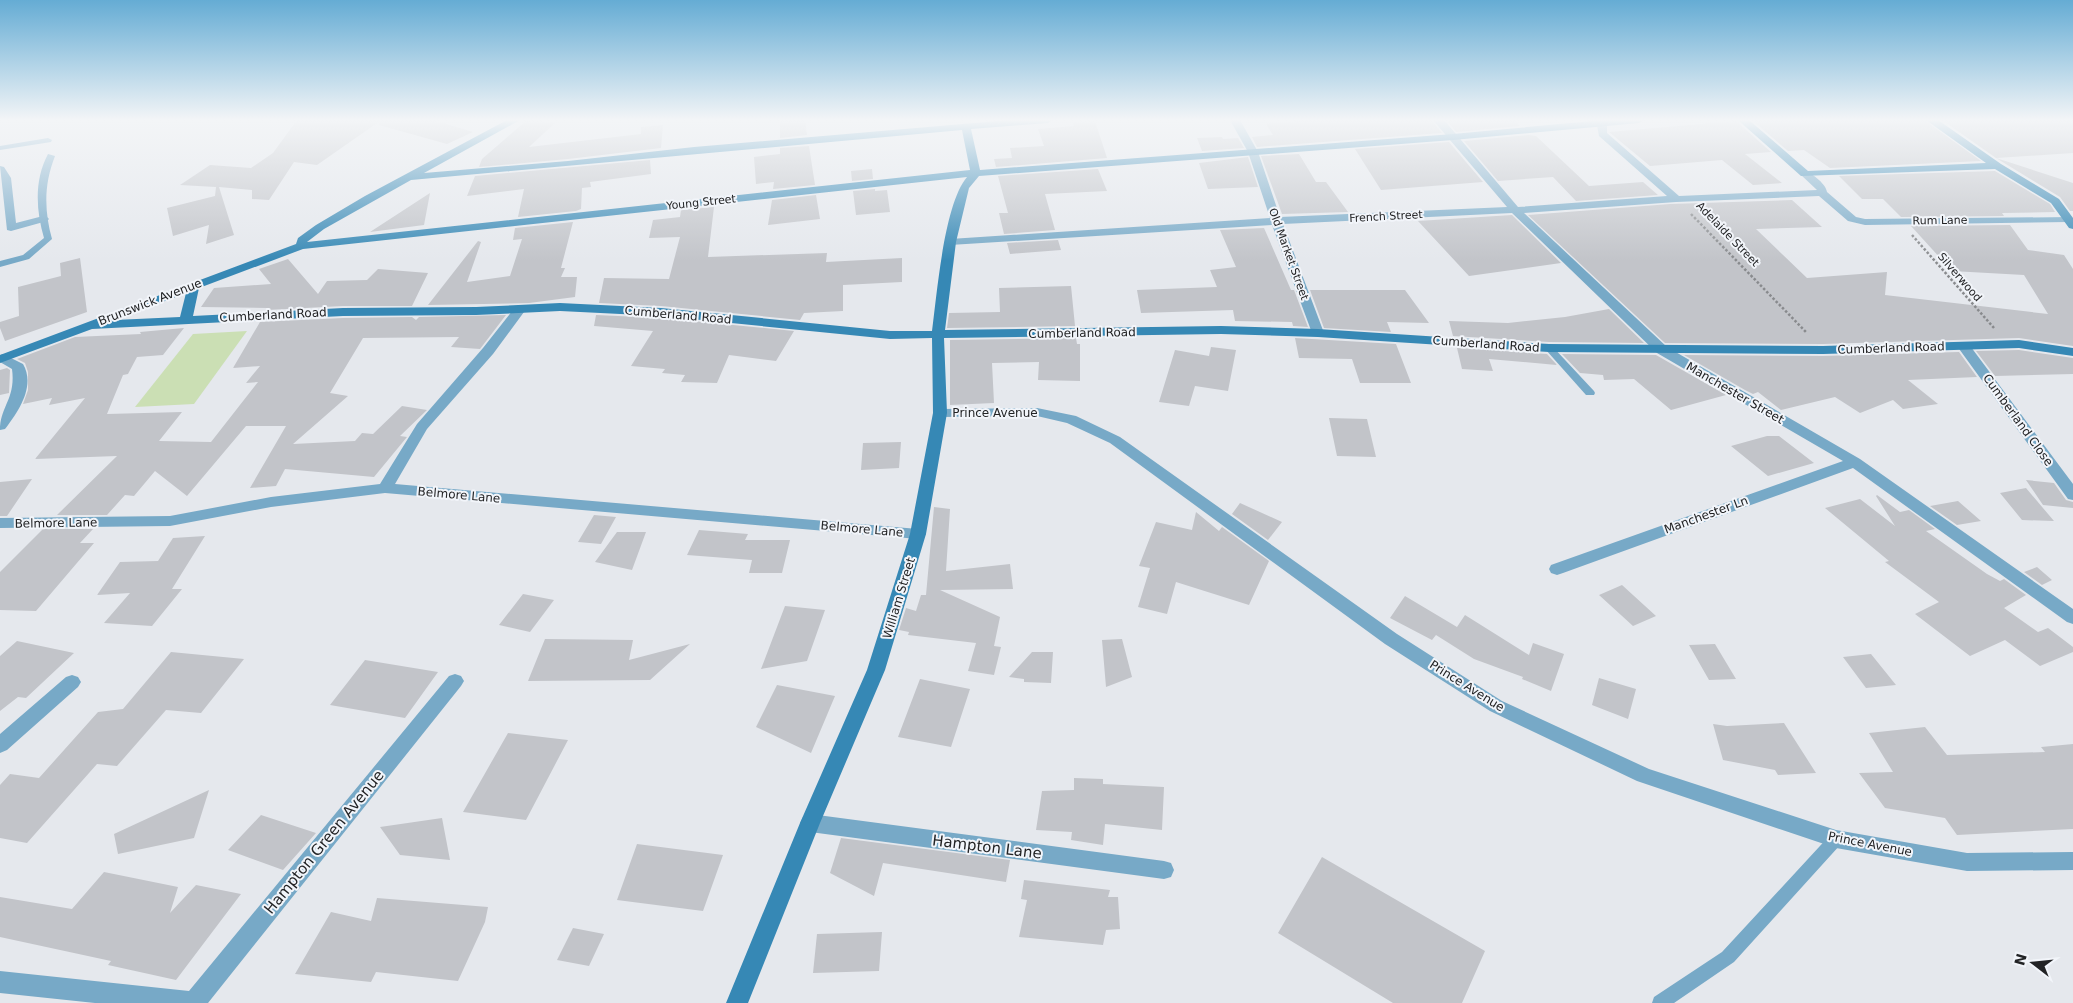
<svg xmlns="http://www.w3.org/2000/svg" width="2073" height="1003" viewBox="0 0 2073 1003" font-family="'DejaVu Sans',sans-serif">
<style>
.green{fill:#cbdfb4}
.building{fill:#c2c4c9}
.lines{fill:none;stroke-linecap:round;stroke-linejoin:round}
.path{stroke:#888a8d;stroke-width:2.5;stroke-dasharray:2.5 2;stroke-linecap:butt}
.lane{fill:#77a9c7;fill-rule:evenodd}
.street{fill:#77a9c7;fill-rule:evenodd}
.secondary{fill:#3688b5;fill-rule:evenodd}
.labels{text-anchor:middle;stroke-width:4;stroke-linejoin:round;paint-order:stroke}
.far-street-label{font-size:11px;fill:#222325;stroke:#f2f5fa}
.street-label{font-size:12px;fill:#222325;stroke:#f2f5fa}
.near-street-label{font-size:15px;fill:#222325;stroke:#f2f5fa}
</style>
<rect width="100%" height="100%" fill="#e5e8ed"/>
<path class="green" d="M247,331L194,404L135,407L193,334Z"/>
<path class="building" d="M297,120H433L473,132L447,144L379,125L380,121L317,165L294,162L269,200L252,199V190L219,187L234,235L206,244L209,225L173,236L167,208L215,196L216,187L180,185L210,165L251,168L273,153Z
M780,120H805L807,135L780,138Z
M1309,120H1431L1442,133L1257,147L1252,137L1273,135L1266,124Z
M1447,120H1514L1520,126L1456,132Z
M1752,120H1924L1981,161L1830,168L1804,150L1788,151Z
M1942,120H2073V153L1996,158Z
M526,121L556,122L529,147L641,134V127L663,125L661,148L568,159L479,167L482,159Z
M1095,121L1107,158L996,167L994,159L1012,158L1010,148L1044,146L1038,129L1074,126L1073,122Z
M1736,121L1771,152L1745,154L1782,183L1753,185L1722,160L1650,166L1609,132Z
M1528,135L1536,136L1589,186L1643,182L1658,195L1576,201L1553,177L1498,181L1464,141Z
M1222,137L1223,139L1238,138L1244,148L1202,151L1197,138Z
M1449,142L1483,182L1381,190L1355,149Z
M809,146L815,185L773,189L774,182L756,184L754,157L780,154V148Z
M1299,154L1316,182H1326L1348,212L1282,214L1261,156Z
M1248,157L1258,187L1208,189L1199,163Z
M1996,158L2073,183V211H2070L2060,197Z
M650,160L651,174L590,182L591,187L582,188L581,209L576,211L518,217L524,189L467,196L475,176Z
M872,169L873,179L852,181L851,171Z
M1098,169L1107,191L1045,194L1055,230L1004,234L999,213H1008L998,176Z
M1995,171L2050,204L2055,212L2002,213L2004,216L1901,217L1883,199H1862L1839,176Z
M875,189V191L887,190L890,212L856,215L853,191Z
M430,193L424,225L370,232Z
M816,195L820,219L768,225L772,200Z
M1792,200L1822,227L1756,229L1807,278L1887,272L1885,295L2048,314L2024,275L1952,271L1911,226L2010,225L2028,250L2064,255L2073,269V346L2019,338L1823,344L1665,343L1528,215L1670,204Z
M714,207L708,257L827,253L826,262L902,258V282L843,285V311L804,313L800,320L661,306L599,303L604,278L669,279L680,237L649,238L653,220L680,217L681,210Z
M1512,215L1561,263L1469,276L1418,221Z
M573,222L561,268H565L561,277H577L575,297L529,303L428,305L478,241L481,242L467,282L510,276L522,239L513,240L515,228Z
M1264,228L1291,290H1294L1308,327L1293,326L1292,322L1235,321L1233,310L1141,313L1137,290L1217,287L1210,270L1236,267L1220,230Z
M1058,240L1061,250L1010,254L1007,243Z
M80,258L87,312L5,341L0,328V322L19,316L18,287L61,276L60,263Z
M288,259L318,294L327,281L367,280L378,269L428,273L412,306H343L267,310L268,308L201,307L214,288L271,284L259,269Z
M1071,286L1075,326L947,328L949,313L1000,312L999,288Z
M1310,290H1405L1429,323L1387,322L1391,332L1324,328Z
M1609,309L1644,343L1549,342L1453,336L1449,321L1508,323L1565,317Z
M506,315L480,349L451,347L459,337L363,338L330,393L348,396L293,444L355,441L362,433L373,434L402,406L427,410L400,436L407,437L374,477L285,469L276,486L250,488L286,426H246L187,496L155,471L134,496L125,495L107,515H57L117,456L35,459L85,398L49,405L52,398L23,404L28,390V372L25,363L17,359L75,337L141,334L140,332L184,328L163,355L137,357L128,374L123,375L107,414L182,412L159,441L211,442L258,382L246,383L260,366L233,368L260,322L343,318L412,317L416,320L419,317Z
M596,315L661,318L794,331L776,361L729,355L717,383L681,382L685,375L662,373L665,369L631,366L653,331L594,326Z
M1076,338L1077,344H1080V381L1038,380L1039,362L992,363L994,403L950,405V340Z
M1295,338L1396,344L1411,383H1360L1352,359L1299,358Z
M1211,347L1236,350L1228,391L1195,386L1189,406L1159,402L1175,350L1209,356Z
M1457,348L1547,354L1557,365L1489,359L1493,371L1462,369Z
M2019,350L2073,358V374L1995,376L1976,351Z
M1959,352L1977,377L1908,380L1938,404L1903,409L1893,400L1860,413L1835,397L1781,410L1758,392L1753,394L1745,390L1684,355L1823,356Z
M1562,354L1656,355L1726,395L1671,410L1634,379L1604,380L1603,375L1580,373Z
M7,368L10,370L9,393L0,395V370Z
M1329,418L1367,419L1376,457L1337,456Z
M1767,436H1779L1814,463L1768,476L1731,446Z
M901,442L899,468L861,470L863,443Z
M32,479L7,516H0V482Z
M2026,480L2054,483L2066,500L2073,502V508L2043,505Z
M2026,488L2054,521L2022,520L2000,493Z
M1877,495L1900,512L1909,510L1935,529L1926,531L1987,574L2000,581L2004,579L2026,595L2004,608L2038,632L2048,628L2073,647V652L2040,666L2005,640L1970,656L1915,614L1939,602L1885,562L1889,561L1825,508L1860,499L1895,526L1876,496Z
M1958,501L1981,521L1957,525L1930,506Z
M1240,503L1282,522L1268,540L1232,514Z
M934,507L950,509L946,571L1010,564L1013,589L940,590L1000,617L994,646L1001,647L994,675L968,671L976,643L908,635L909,632L899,630L906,608L916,611L921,595H926Z
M1196,512L1219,531L1222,527L1269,561L1249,605L1176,582L1167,614L1138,607L1150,568L1139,566L1156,522L1192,530Z
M594,515L616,517L601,544L578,542Z
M43,529H93L80,543H94L36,611L0,610V572Z
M699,530L748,534L745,540H790L782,573H749L752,560L687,555Z
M617,532H646L632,570L595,562Z
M205,536L172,589H182L152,626L104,623L130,593L97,595L120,562L158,561L173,538Z
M2037,567L2052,580L2042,585L2024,572Z
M1622,585L1656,616L1633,626L1599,595Z
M523,594L554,600L530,632L499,625Z
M1405,596L1457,627L1465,615L1529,655L1533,643L1564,654L1551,691L1522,679L1523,677L1474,659L1436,635L1432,640L1390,618Z
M785,606L825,610L807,661L761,669Z
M545,639L633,640L629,660L690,644L650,680L528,681Z
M1122,639L1132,677L1106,687L1102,640Z
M17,641L74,653L26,698L18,697L0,711V656Z
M1715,644L1736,679L1709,680L1689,645Z
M171,652L244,659L201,713L166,710L117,766L97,764L27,843L0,838V785L10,774L39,778L98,712L123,709Z
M1032,652H1053L1051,683L1024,682V679L1009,677Z
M1871,654L1896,685L1866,688L1843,657Z
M365,660L438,672L405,718L330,705Z
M1599,678L1636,689L1628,719L1592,705Z
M920,679L970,689L951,747L898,737Z
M777,685L835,696L811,753L756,727Z
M1784,723L1816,773L1778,775L1775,770L1723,760L1713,724L1727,726Z
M1925,727L1947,755L2045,752L2041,747L2073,744V829L1957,835L1945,818L1885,808L1859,773L1893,772L1869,733Z
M508,733L568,740L526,820L463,812Z
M1074,778L1103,779V784L1164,787L1162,830L1105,824L1103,845L1071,840L1072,832L1036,830L1042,791L1074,790Z
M209,790L194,838L118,854L114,834Z
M261,815L316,833L283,870L228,850Z
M442,818L450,860L400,855L380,827Z
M841,838L1010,860L1006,882L883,863L874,896L830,873Z
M637,844L723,855L703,911L617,900Z
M1322,857L1485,951L1462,1003H1393L1278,933Z
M104,872L178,887L170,913L196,885L241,894L176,980L108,965L111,961L0,937V897L72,909Z
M1024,880L1110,890L1108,897H1118L1120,929L1106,930L1103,945L1019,937L1027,900L1021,899Z
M377,898L488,907L485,922L458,981L376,972L371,982L295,974L331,912L371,921Z
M573,928L604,934L589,966L557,960Z
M882,932L879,971L813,973L817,934Z"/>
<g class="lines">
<path class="path" d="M1691,214L1807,333
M1912,235L1994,328"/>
<path class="lane" d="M48,138L52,140L51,142L0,150V146Z
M48,154L55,156C44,184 44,210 52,239L29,259L0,267V261L23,255L44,238C36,211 34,180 48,154Z
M1549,345L1552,346L1594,391L1595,393L1594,395H1586L1546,350L1544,348L1546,346Z
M1836,832L1841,834L1843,839L1841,844L1734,962L1674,1003H1652L1654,997L1722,952L1831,834Z"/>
<path class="street" d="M1230,120H1240L1258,152L1280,217L1507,207L1433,120H1444L1518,207L1667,196L1599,136L1597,125L1589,120H1602L1607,124V133L1679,196L1817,190L1800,174L1805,171C1813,174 1826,184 1827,192L1856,217L1865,219L2072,217V221L2068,222L1865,225L1848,221L1819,196L1676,202L1524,213L1667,347L1860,459L2073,609V624L2067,622L1853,468L1563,573L1557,575L1551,573L1549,569L1551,565L1843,461L1657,353L1512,213L1283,224L1324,333L1318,337L1312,333L1272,225L950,245L944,242L950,239L1270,218L1248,152Z
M0,166L4,167L11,178L16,223L43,216L47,217L49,219L47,221L11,231L7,230Z
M520,305L524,306L526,309L524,312L493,354L427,429L395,484L918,529L923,530L926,534L923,538L918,539L385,493L271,507L170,526L0,528V518L170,516L271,497L380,484L417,424L483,348L516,306Z
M1963,342L1968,343L2073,484V500L2068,499L1957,346Z
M3,354L23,364C36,386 18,412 5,429L0,430C0,406 16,399 12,369L0,362V355Z
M1037,408L1076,416L1120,437L1397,634L1502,701L1649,769L1836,830L1967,853L2073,852V870L1967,871L1836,848L1637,781L1490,711L1385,644L1110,443L1067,423L1037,416L940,417L935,416L933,413L935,410L940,409Z
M455,674L461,676L464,681L461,686L208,1003H95L0,993V971L189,991L449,676Z
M72,675L78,677L81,682L78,687L7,750L0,753V734L66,677Z
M810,814L1164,861L1171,863L1174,870L1171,877L1164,879L810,832L803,829L800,823L803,817Z"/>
<path class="secondary" d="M507,120H520L424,173L568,161L694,147L1009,120H1053L1048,123L971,129L980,170L1453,134L1603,120H1644L1639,123L1453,140L979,176L969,188L956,242L945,330L1221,326L1318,329L1549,344L1823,346L2019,340L2073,348V356L2019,348L1823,354L1549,352L1318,337L1221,334L944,338L947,413L926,534L885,670L820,823L748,1003H726L800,823L867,670L910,534L933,413L932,338L890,339L661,316L560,311L476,315L343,316L92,329L0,363V355L296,244L298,238L316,225L365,196ZM962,130L970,170L307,242L324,229L411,180ZM967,177C944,204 937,294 932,331H890L661,308L560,303L476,307L343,308L193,316L199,288L303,249ZM186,293L180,317L115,320Z
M1738,120H1749L1808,171L1986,163L1926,120H1938L2001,164L2059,199L2073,218V229L2069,228L2051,203L1995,169L1801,176Z"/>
</g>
<linearGradient id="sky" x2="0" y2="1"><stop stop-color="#65acd4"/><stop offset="0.46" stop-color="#f3f5f7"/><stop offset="1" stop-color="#f3f5f7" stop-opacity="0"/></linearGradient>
<rect width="2073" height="261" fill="url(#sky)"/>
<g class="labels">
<g class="far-street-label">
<text transform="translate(701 202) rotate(-6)" y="4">Young Street</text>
<text transform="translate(1386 216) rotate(-3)" y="4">French Street</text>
<text transform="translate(1940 220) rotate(-1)" y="4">Rum Lane</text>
<text transform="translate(1728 234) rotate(46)" y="4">Adelaide Street</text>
<text transform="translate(1289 254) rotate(70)" y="4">Old Market Street</text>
<text transform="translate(1960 277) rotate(49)" y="4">Silverwood</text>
</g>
<g class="street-label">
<text transform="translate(150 302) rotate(-21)" y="4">Brunswick Avenue</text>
<text transform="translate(273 315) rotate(-3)" y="4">Cumberland Road</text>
<text transform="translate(678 315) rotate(5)" y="4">Cumberland Road</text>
<text transform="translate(1082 333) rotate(-1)" y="4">Cumberland Road</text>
<text transform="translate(1486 344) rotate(4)" y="4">Cumberland Road</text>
<text transform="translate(1891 348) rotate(-2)" y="4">Cumberland Road</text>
<text transform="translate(1735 393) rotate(30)" y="4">Manchester Street</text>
<text x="995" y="417">Prince Avenue</text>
<text transform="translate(2018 420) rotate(54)" y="4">Cumberland Close</text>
<text transform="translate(459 495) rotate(5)" y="4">Belmore Lane</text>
<text transform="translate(1706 515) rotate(-20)" y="4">Manchester Ln</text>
<text transform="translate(56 523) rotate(-1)" y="4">Belmore Lane</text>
<text transform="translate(862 529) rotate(5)" y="4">Belmore Lane</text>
<text transform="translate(899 598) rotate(-73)" y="4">William Street</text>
<text transform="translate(1467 686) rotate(32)" y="4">Prince Avenue</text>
<text transform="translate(1870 844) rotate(11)" y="4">Prince Avenue</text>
</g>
<g class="near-street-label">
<text transform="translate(324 842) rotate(-51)" y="5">Hampton Green Avenue</text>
<text transform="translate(987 847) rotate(7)" y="5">Hampton Lane</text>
</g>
</g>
<g transform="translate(2033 963) rotate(286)" stroke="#f2f5fa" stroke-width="4" paint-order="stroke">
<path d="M0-4L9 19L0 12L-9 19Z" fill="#222325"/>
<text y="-8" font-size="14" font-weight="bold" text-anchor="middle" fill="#222325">N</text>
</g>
</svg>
